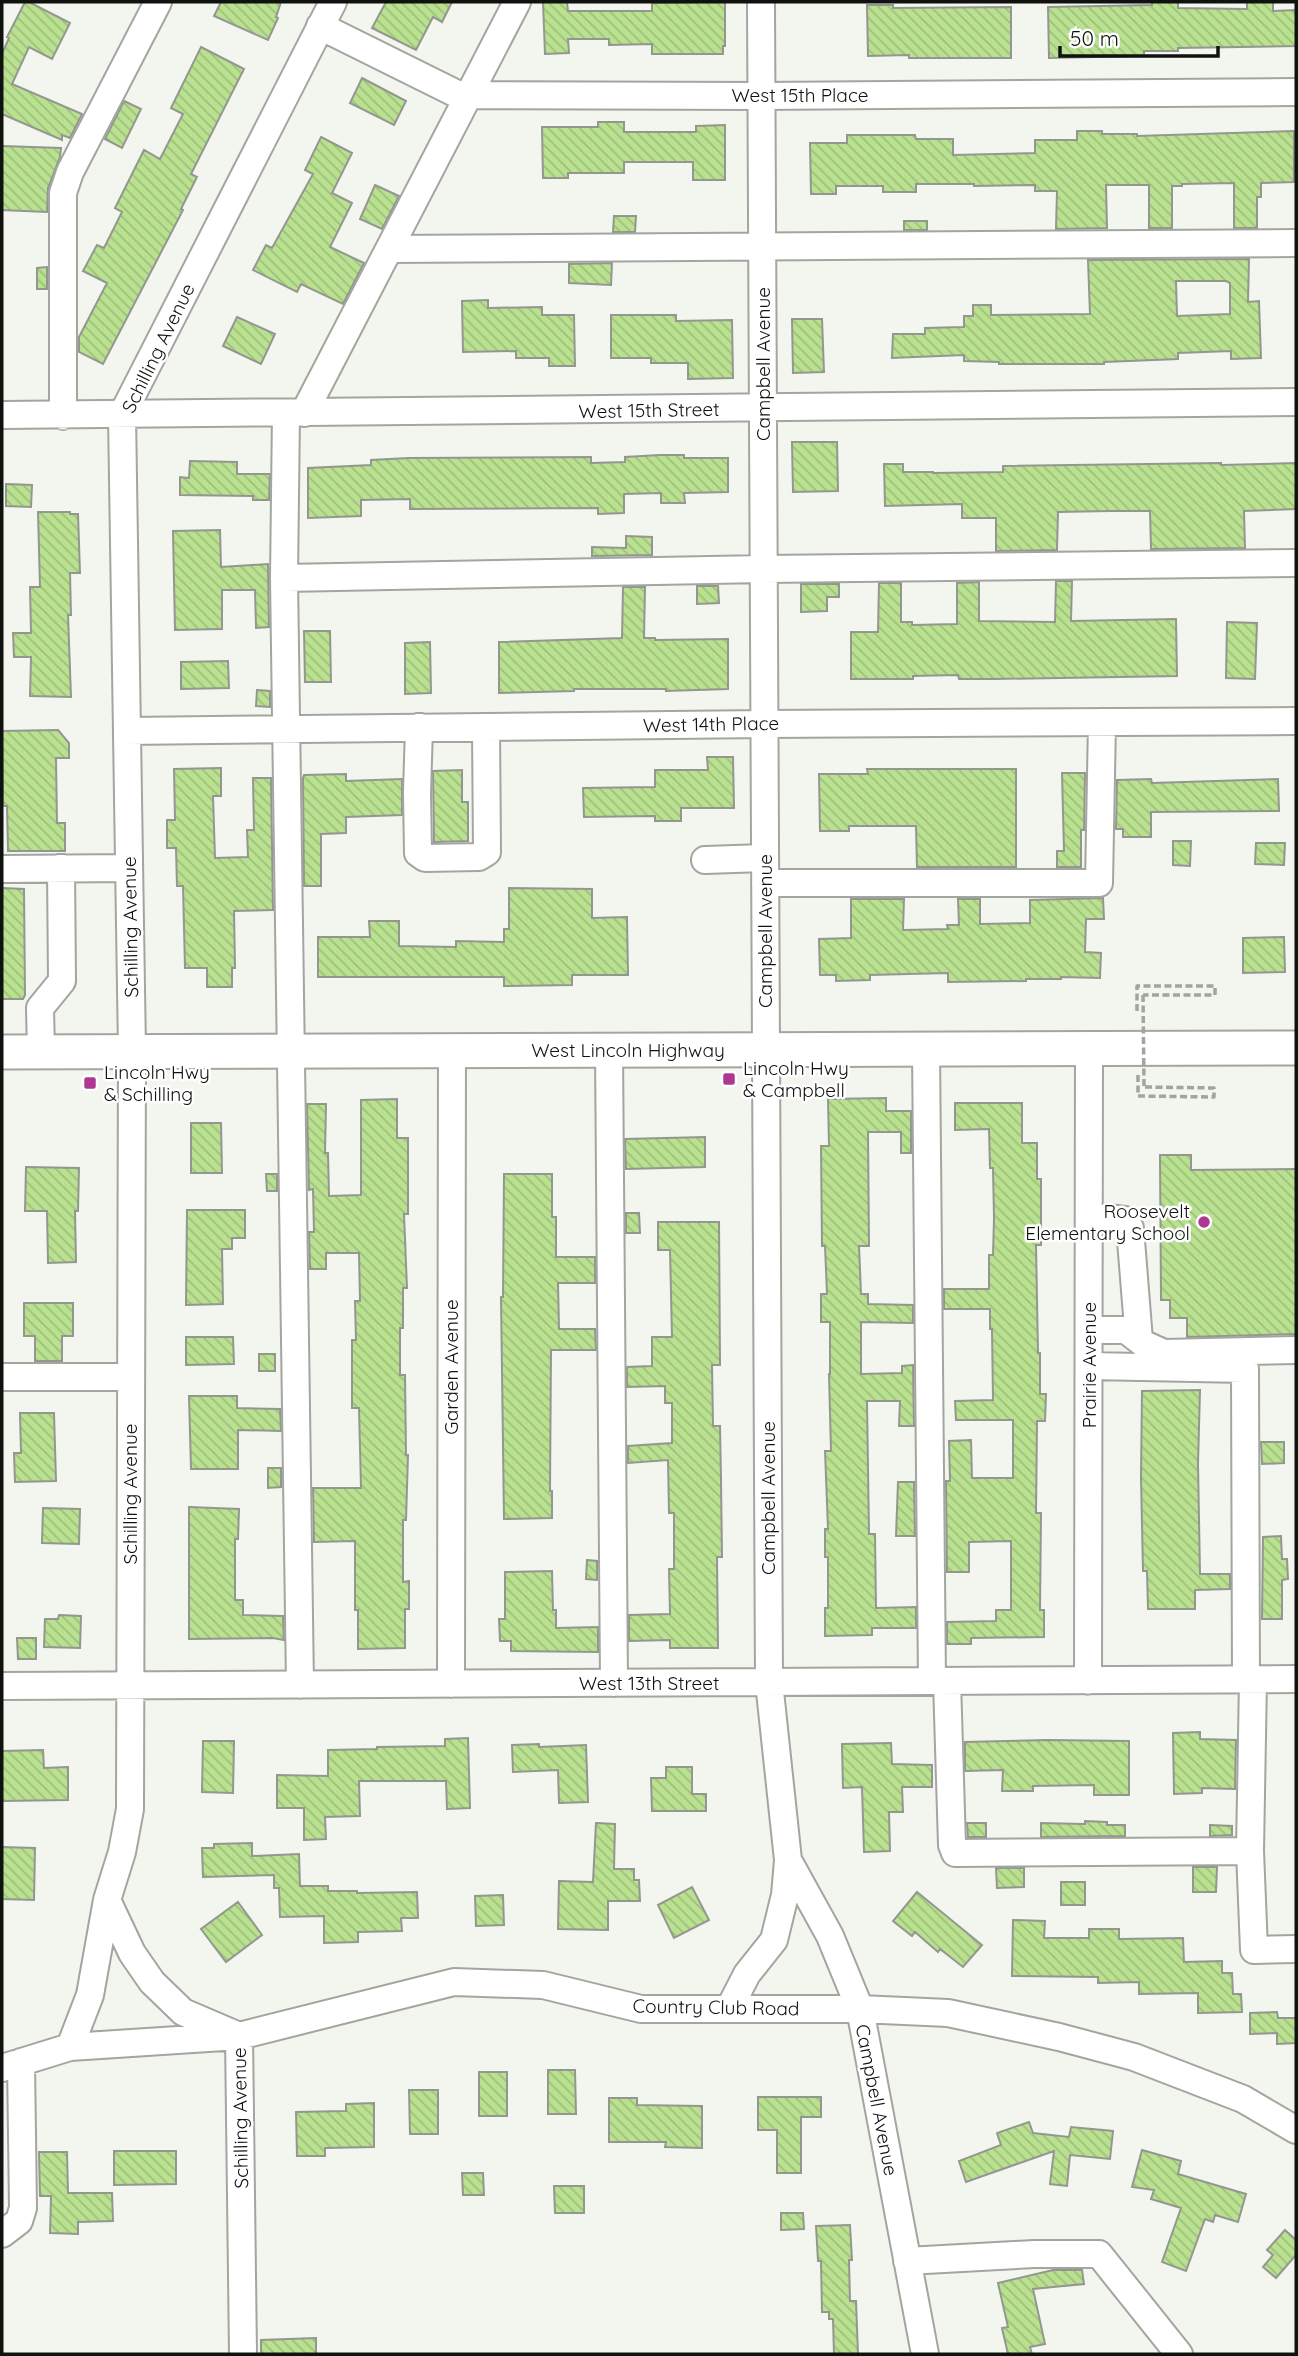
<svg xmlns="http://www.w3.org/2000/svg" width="1298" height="2356" viewBox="0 0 1298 2356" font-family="Quicksand,sans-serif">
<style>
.building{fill:url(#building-back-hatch);stroke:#939790;stroke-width:2;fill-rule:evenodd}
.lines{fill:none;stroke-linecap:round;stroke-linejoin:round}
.minor-casing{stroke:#a2a69f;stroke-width:30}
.major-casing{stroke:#a2a69f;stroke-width:37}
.path{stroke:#a1a49f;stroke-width:3.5;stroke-dasharray:7 3.5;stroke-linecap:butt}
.minor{stroke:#fff;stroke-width:26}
.major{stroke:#fff;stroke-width:33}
.path-bridge{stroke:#a1a49f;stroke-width:3.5;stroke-dasharray:7 3.5;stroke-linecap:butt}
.poi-dot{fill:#ae388f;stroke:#fff;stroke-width:2.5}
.labels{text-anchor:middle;stroke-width:5;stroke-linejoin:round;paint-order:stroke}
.street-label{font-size:19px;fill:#10120f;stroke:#fff}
.poi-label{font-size:19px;fill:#10120f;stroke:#fff;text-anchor:start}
</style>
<defs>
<pattern id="building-back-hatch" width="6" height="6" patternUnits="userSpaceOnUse" patternTransform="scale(1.75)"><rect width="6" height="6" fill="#b9e190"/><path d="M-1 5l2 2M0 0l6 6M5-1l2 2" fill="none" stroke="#9ec07b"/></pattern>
</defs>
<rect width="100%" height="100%" fill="#f2f6ef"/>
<path class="building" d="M25,2H29L70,23L52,59L29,47L12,84L82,114L70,138L62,135V140L2,114V54L9,38L7,37Z
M221,2H281L276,17L278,18L268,40L214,16Z
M386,2H452L442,22L433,17L416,50L372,28Z
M543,2H567L568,11H652V3L725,2V46H723V54H652V44L609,45V39H568L569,53L545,54Z
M1152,2H1178V8L1247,9V2H1273V11L1296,10V46L1178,48V51H1144V56L1049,58L1048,7L1152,5Z
M867,5H893V8L1011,7V58H909V55L868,56Z
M201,47L244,69L191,174L197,177L181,209L183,210L103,364L79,352V337L107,283L83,271L97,245L104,248L122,212L115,208L144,150L160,159L183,114L171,108Z
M362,78L406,101L394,125L350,103Z
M124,101L141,109L122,148L105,139Z
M598,122H624V132H696V126L725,125V180H693V162H624V173H568V178H543L542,127H598Z
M1077,131H1102V134H1137V136L1294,131V182L1261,183V197H1257V228H1234V183L1182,184V186H1172V228H1149V185H1106L1107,228L1056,229L1057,191H1035V185L974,186V184H916V192H883V186H836V194H811L810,143H847V135H915L916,139H953V155L1035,153V140H1077Z
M321,137L352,153L332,193L352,203L330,247L364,263L343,304L301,284L297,292L253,270L266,245L272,248L313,174L305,170Z
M2,146L61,148L60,157L48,188L47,212L2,210Z
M375,185L399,196L382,229L360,219Z
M614,216H636L635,232H613Z
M904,221H927V230H904Z
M1249,259L1248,302L1259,301L1261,358L1231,359V351L1178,353V359L1104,362V364H999V362L964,361V355L892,358L893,334H925V328L964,327V316H973V305H991V315L1090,314L1088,260ZM1176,281H1226L1230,283V314L1177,316Z
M612,263L611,285L569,283V264Z
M47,267V289H37V268Z
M488,300V308L542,307V315H574L575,366H549V358H516V351L463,352L462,301Z
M611,315H676V321L732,320L733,378L688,379V363H651V358H611Z
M237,317L275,334L261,364L223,346Z
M792,319H822L824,372L793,373Z
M792,442H837L838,491L793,492Z
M660,455H684V458H728V492L684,493L685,503H661V493L624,494V513L598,514V508L410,509V499L361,500V516L308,518V468L371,465V460L409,458L591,457V463L625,462V457Z
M190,461L237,462V474H270L269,500H253V496L180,495V477L189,478Z
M1221,463V465L1296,463V509L1244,511L1245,548L1151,549L1150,511H1110L1058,512L1057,550L996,551V518H962V504L885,506L884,464H903V472H933V473L1003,472V466Z
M6,484L32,485L31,507L6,506Z
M38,512H70V514H78L80,573H70L71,615H68L71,697L30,696L31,657H14L13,633H31L30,587H40Z
M220,530L221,567L268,564L269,627L256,628L255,590H222V629L175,630L173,531Z
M626,536L652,537V555L592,556V547L626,548Z
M1056,581H1072L1071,621L1176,619L1177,676L995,679H959L958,675L913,676V679H851V632H878L879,583H901V622H912V625L957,624V583L979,582V621L1055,622Z
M801,584H839V597H827V611L801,612Z
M697,586H718L719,603L697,604Z
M623,587H645L644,638H655V640L728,639V689L666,691V689H574V691L499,693V642L622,638Z
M1227,622L1257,623L1255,679L1226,678Z
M304,631H330L331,682H305Z
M430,642L431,693L405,694V643Z
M228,661L229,688L181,689V662Z
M257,690L270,691V707L256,706Z
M58,730L69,743V758H56L57,823H65V851H8L7,806H3L2,731Z
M707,757H733L734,808H681V821H655V816L584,817L583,788L655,787V770H708Z
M221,768V796H213L215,858L248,857L247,830H254L253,778H271L273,910L234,911L235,968H232V987H207V968H185L183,886H177L176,848H167V820H175L174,769Z
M867,769H1016V867H917L916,826H849V831H820L819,774H868Z
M462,770V802H468V841L434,842L433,771Z
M1062,773H1085L1084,830H1081V867H1057V851H1064Z
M346,774V781L402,779V815L346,817V833L321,834V886H304L303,778L304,775Z
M1151,779L1152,783L1278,779L1279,811L1151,812V837H1123V829H1116L1117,780Z
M1173,841H1191L1190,866L1173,865Z
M1256,843H1285L1284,865L1255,864Z
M2,888L24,889L25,995L23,999H2Z
M509,888L592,889V918L627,917L628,975H572V985L504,986V977H318V937H370L369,921H399V946L456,947V941L504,942V929H509Z
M1103,898L1104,919H1086L1085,952L1101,953L1100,978L1061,977V979H1026V981L948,982V973L870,975V980L836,981V975H820L819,939L851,938V899H904L903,930L948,929L947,925H959L958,899H980V924L1030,923V900Z
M1284,937L1285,972L1243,973V938Z
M886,1098V1111H911V1153H901V1132H868L869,1246H859L861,1294H868V1304L913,1305V1323L861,1322V1374L902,1373V1366L913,1365L914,1426H899L900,1401H867L869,1534H875L876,1608L916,1607V1628H872V1635L825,1636V1608H828V1557H825V1529H828L825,1451H831L829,1374H830V1322H821V1294H827L825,1246H822L821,1146H829L828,1099Z
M397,1099V1138H408V1214H404L407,1288H403V1328H400V1375H405L406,1455H408L406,1520H403V1582L409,1581V1609H405V1648L358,1649V1610H355V1541L314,1542L313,1488H361L359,1408H352V1340H356L355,1301H360L359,1253H326V1269H310L309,1232H314L313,1189L309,1190L307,1104H326L325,1153H328L329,1196L361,1195V1100Z
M955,1103H1022V1143H1037V1179H1041V1245H1036L1038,1353H1040V1394H1046L1045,1421H1037L1036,1513H1041L1040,1610H1044V1637L971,1638V1644H947V1622L996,1621V1610H1011V1541L969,1542V1572H947L946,1481H950L949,1441L971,1440L972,1478H1013V1420H956L955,1401L993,1400L992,1329H990V1309H944V1289H989V1255H993L994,1218L993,1168H990L989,1129L955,1130Z
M191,1123H221L222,1173H191Z
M705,1137V1167L626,1169L625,1139Z
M1160,1155H1191V1170L1296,1169V1334L1187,1337V1318H1170V1300H1161Z
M26,1167L79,1168L78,1211H75L76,1262L48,1263L47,1211H25Z
M266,1174H277V1191H267Z
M504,1174H552V1217H556V1257H595V1283H558L559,1329H595L596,1350H551L550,1491H552V1518L504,1519L501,1297H503Z
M187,1210H245V1238H232V1249H222L223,1304L186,1305Z
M626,1213H639L640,1233H626Z
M658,1222H719L720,1365H712L713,1426H720L721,1480L722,1557H717L718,1648H670V1640L629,1641V1615L670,1614L669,1569H674V1513H669L668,1460L628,1463V1446L672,1443V1403H665V1386L627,1387V1367L652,1366V1337H672L670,1250H658Z
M24,1303H73V1336H62V1361H35V1336H24Z
M186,1337H233L234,1364L186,1365Z
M259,1354H275V1371H259Z
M1200,1390L1198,1464L1200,1574H1230V1589L1195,1590V1609H1148L1147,1571H1143L1141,1477L1142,1391Z
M189,1396H237V1408L280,1409L281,1431L238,1430V1469H191Z
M20,1413H54L56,1481L15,1482L14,1453H21Z
M1261,1442H1284V1463L1262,1464Z
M268,1468H281V1487L268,1488Z
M898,1482H914L915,1536H896Z
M189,1507L239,1509L238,1539H235V1600H243V1615L283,1616L284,1640L273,1638L189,1639Z
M43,1508L80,1509L79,1544L42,1543Z
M1281,1536L1282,1559H1287L1288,1579L1282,1580V1619H1262L1263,1537Z
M587,1560L597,1561V1580L586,1579Z
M552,1571L553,1610H556V1628L598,1627V1652L511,1651V1641H500L499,1619H505V1572Z
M59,1615L81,1616L80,1648L44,1647L45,1619H58Z
M17,1638H36V1659H18Z
M1200,1732V1739L1236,1740L1235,1789L1202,1788V1793L1174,1794L1173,1733Z
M468,1738L470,1808L447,1809L446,1781H359L360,1816L325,1817L326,1839L304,1840V1808H277V1775L328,1776V1750L377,1749V1747L445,1746V1739Z
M1047,1740L1129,1741V1795H1094V1785L1033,1786V1791H1002L1003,1770L965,1771V1742Z
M203,1741H234L233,1793L202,1792Z
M891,1743L892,1764L932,1765V1787H902L903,1812H889L890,1851L864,1852L862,1787L843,1788L842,1744Z
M539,1744V1747L586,1745L588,1802L559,1803L558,1770L513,1772L512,1745Z
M43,1750L44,1768L68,1767V1800L2,1801V1751Z
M666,1767H692V1794H706V1811H652L651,1778H666Z
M1085,1821L1107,1822V1825H1125V1836L1041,1837V1823L1085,1824Z
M596,1823L615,1824L614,1869H634V1880H639L640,1901H608V1930L558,1929L559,1881L593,1882Z
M967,1823H986V1837H968Z
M1210,1825L1232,1826V1835L1210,1836Z
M252,1843V1856L299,1854L300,1886H328V1891H357V1893L417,1892L418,1918H401L402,1931L358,1932V1942L324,1943V1916L280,1917L279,1888H274V1875L203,1877L202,1848H214V1844Z
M2,1847L35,1848L34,1900L2,1899Z
M1193,1867H1217L1216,1892H1193Z
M996,1868H1024V1887L997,1888Z
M1061,1882H1085V1905H1061Z
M692,1887L709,1920L674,1938L658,1905Z
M917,1892L982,1945L963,1967L940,1949L938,1952L915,1932L912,1936L893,1921Z
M503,1895L504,1925L476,1926L475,1896Z
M238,1902L262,1935L226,1962L201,1929Z
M1013,1920L1045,1921L1044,1938H1089V1929H1119V1939L1183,1938L1184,1962L1222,1961V1973H1232L1233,1994H1241L1242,2012L1198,2013V1993L1139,1994V1982L1098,1983V1977L1012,1976Z
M1277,2012L1278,2018H1296V2043L1277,2044V2033L1250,2034V2013Z
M548,2070H575L576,2114H548Z
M479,2072H507V2116H479Z
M409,2090H438V2134H410Z
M758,2097H821V2117H801V2173H777V2130H758Z
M609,2098H637V2105L702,2106V2148L665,2147L666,2142H609Z
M374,2103V2147L325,2148V2156H297L296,2112L346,2111V2104Z
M1029,2122L1033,2133L1069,2137L1071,2127L1113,2131L1110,2159L1070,2155L1067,2186L1050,2184L1054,2151L966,2182L959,2161L1001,2145L997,2133Z
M1142,2150L1181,2161L1178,2174L1246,2194L1238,2222L1215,2215L1213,2222L1205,2219L1186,2271L1162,2262L1181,2208L1151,2199L1154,2190L1132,2187Z
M114,2151H176V2184L114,2185Z
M39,2152H67L68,2193H112L113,2221L78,2222V2234L50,2233L51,2196H40Z
M462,2173H483L484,2195H463Z
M554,2186H584V2213H555Z
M781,2213H803L804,2229L781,2230Z
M850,2225L852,2260H849L850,2301H856L858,2354H834L833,2319H829V2312H822L821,2261H818L816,2226Z
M1285,2230L1296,2240V2255L1276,2278L1263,2267L1273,2255L1267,2250Z
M1053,2270H1082L1084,2284L1033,2289L1045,2344L1030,2347L1032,2354H1008L1002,2328L1008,2327L998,2283Z
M316,2338V2354H261V2340Z"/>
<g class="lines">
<defs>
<path id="minor" d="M761,2L769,1682L788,1860L830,1936L860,2009L925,2354
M320,26L459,95L762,96L1296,92
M389,249L1296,243
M286,413L284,578L300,1685
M304,413L517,2
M2,415L1296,402
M63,416V193L70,172L158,2
M284,578L764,569L1296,563
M419,727L417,793L418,853L425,858L479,857L487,852L486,727
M127,731L764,724L1296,721
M705,860L765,858
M2,869L129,868
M765,883H1099L1102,722
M926,1049L932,1681
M609,1050L614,1683
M41,1052L40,1008L62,981L61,868
M1089,1216L1125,1220L1130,1228L1139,1340
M1089,1330H1126L1144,1344L1164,1353L1296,1350
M1089,1366L1245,1369L1246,1679
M2,1377H130
M1253,1679L1250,1851L1254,1950L1296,1949
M947,1681L952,1845L955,1853L1250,1851
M1088,1681L1089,1049
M451,1684L452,1050
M2,1686L1296,1679
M107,1900L132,1953L152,1982L183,2012L239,2036L243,2354
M729,2009L747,1974L774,1940L785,1895L788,1860
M70,2047L90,1995L107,1900L122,1852L130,1809L132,1051L122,415L333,2
M2,2068L70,2047L239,2036L454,1982L543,1985L641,2009H860L948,2013L1059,2037L1134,2057L1243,2099L1296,2130
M2,2234L19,2221L23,2208L21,2062
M907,2261L1034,2254H1099L1179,2354"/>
<path id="major" d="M2,1052L1296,1048"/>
</defs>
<use href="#minor" class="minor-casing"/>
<use href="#major" class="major-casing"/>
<path class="path" d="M1137,1011V986H1215V995H1143
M1138,1075V1096L1214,1097V1088L1144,1087"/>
<use href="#minor" class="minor"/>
<use href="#major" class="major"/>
<path class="path-bridge" d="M1143,995L1144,1087"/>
</g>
<g class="poi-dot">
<rect x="722" y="1072" width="14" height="14" rx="3.5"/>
<rect x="83" y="1076" width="14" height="14" rx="3.5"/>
<circle cx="1204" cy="1222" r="7"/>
</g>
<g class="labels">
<g class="street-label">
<text x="800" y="102">West 15th Place</text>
<text transform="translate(158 348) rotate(-64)" y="7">Schilling Avenue</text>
<text transform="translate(763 364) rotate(-90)" y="7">Campbell Avenue</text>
<text transform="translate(649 410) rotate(-1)" y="7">West 15th Street</text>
<text transform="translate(711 724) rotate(-1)" y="7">West 14th Place</text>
<text transform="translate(130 927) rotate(-91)" y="7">Schilling Avenue</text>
<text transform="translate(765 931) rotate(-90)" y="7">Campbell Avenue</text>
<text x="628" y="1057">West Lincoln Highway</text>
<text transform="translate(1089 1365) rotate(-90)" y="7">Prairie Avenue</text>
<text transform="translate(451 1367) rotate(-90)" y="7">Garden Avenue</text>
<text transform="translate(130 1494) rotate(-90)" y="7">Schilling Avenue</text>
<text transform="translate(768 1498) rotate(-90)" y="7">Campbell Avenue</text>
<text x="649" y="1690">West 13th Street</text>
<text transform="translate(716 2007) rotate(1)" y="7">Country Club Road</text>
<text transform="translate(877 2100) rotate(79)" y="7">Campbell Avenue</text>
<text transform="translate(240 2118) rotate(-91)" y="7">Schilling Avenue</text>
</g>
<g class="poi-label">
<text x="743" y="1075">Lincoln Hwy<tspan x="743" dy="22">&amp; Campbell</tspan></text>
<text x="104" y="1079">Lincoln Hwy<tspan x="104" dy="22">&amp; Schilling</tspan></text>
<text x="1190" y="1218" text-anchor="end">Roosevelt<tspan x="1190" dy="22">Elementary School</tspan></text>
</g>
</g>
<rect width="1298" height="2356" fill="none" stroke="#10120f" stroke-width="7"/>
<path d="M1060 46v10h158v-10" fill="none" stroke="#10120f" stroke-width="3.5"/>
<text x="1070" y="46" font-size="21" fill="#10120f" stroke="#ffffff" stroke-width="5" paint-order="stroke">50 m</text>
</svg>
